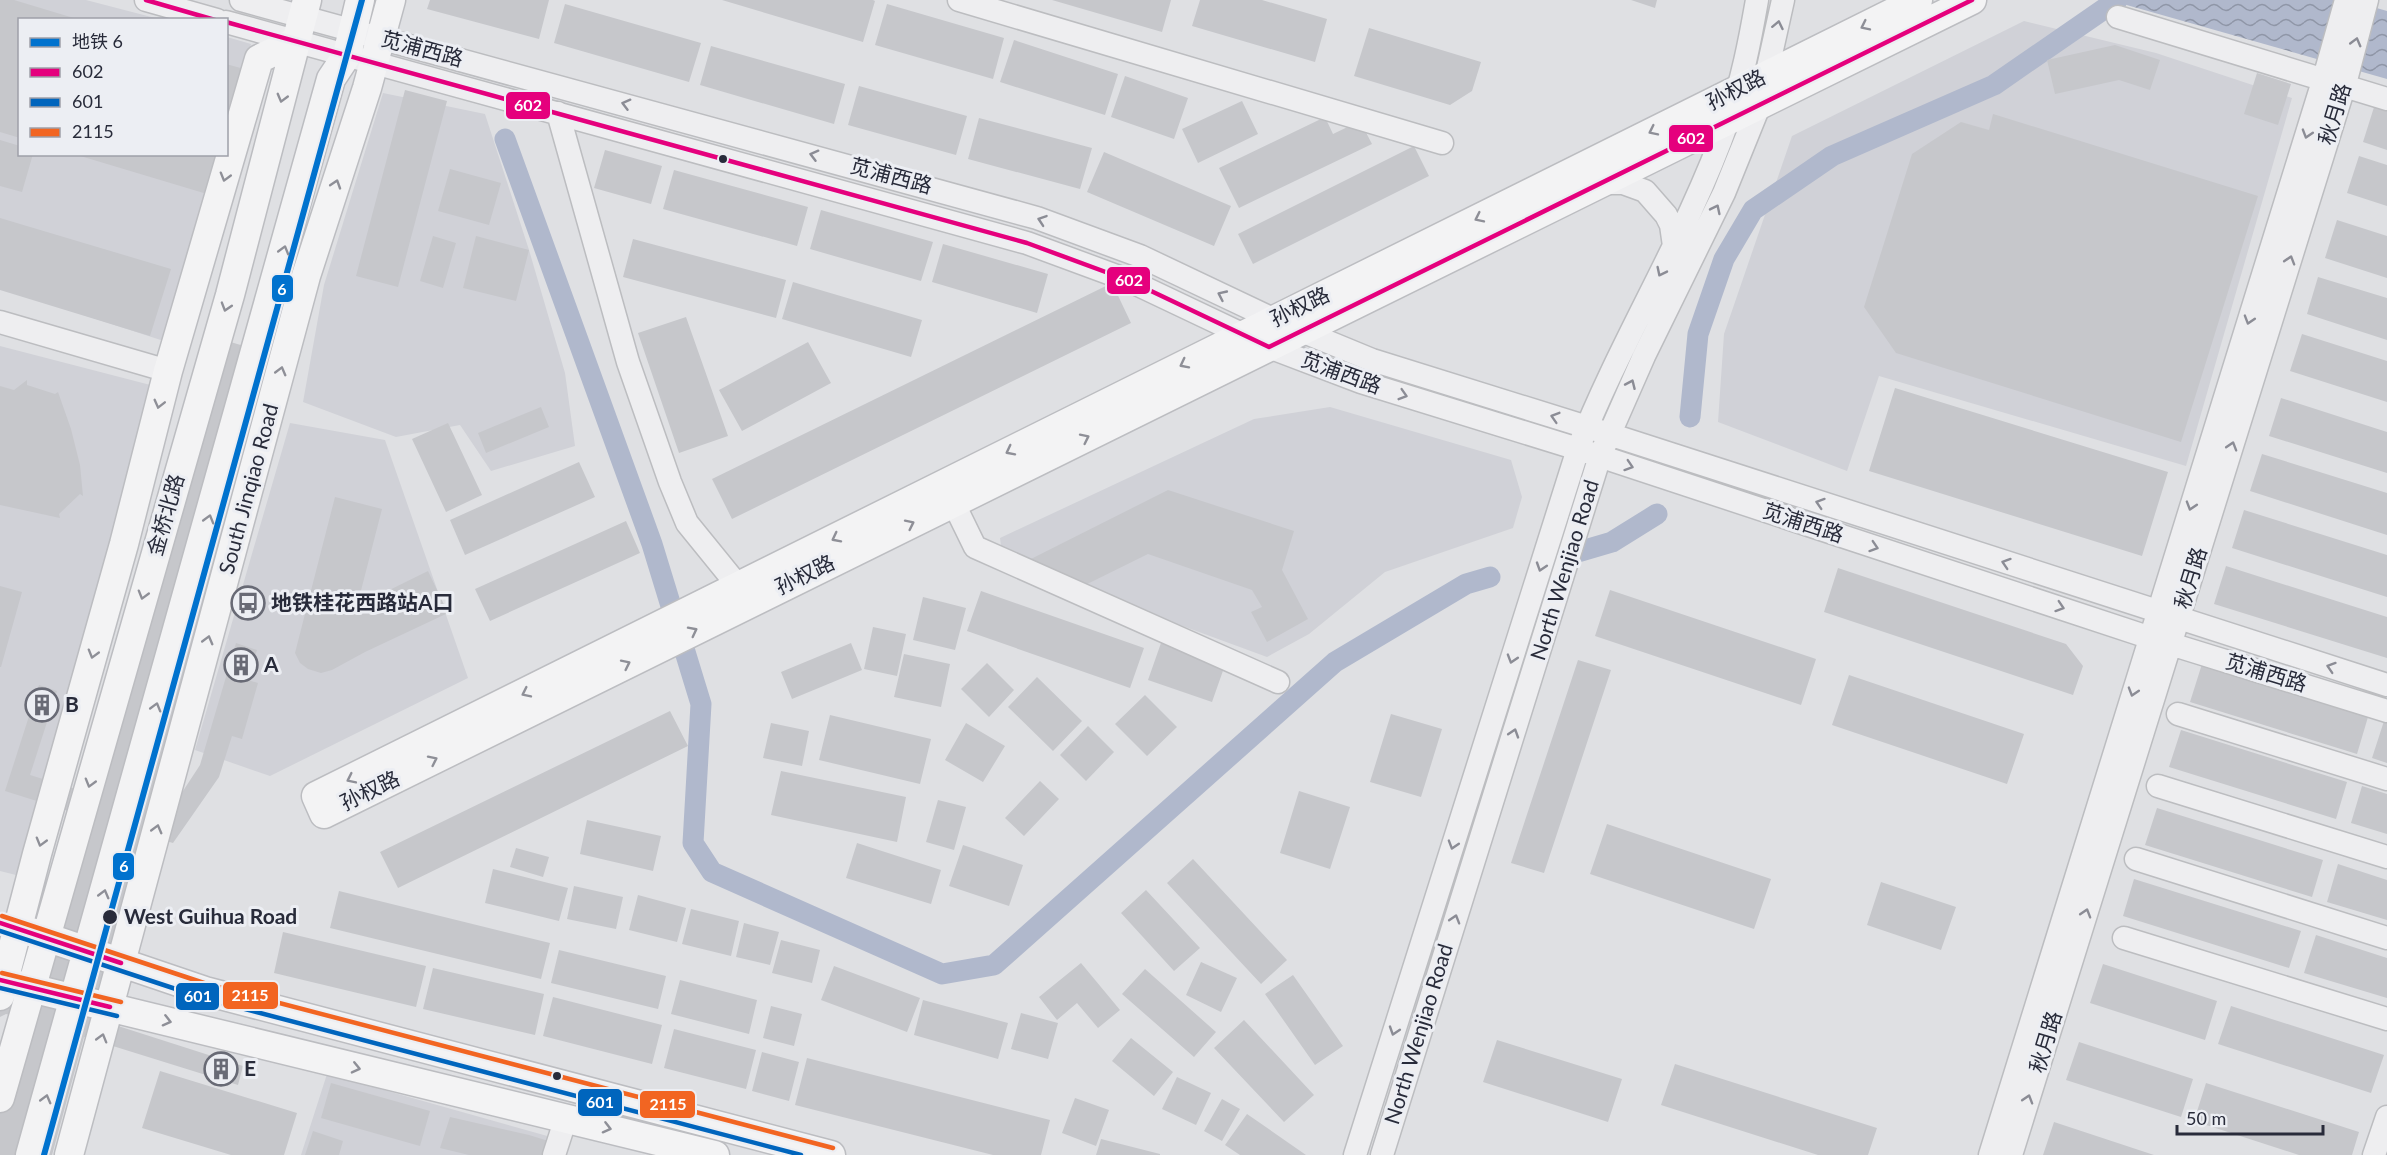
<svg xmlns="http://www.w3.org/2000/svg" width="2387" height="1155" viewBox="0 0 2387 1155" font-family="Lato,'Noto Sans SC',sans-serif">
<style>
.built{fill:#d0d1d7}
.water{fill:url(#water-waves)}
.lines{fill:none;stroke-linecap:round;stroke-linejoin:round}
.canal{stroke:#b0b8cc;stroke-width:21}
.building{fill:#c6c7cb}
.minor-casing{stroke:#bcbdc0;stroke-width:25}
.major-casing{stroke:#bcbdc1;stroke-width:31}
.minor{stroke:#eeeef0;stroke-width:22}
.major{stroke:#f3f3f4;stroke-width:28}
.bus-1-casing{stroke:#eceef3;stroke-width:9}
.bus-2-casing{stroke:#eceef3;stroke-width:9}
.bus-3-casing{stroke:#eceef3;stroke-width:9}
.bus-1{stroke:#e5007d;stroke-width:4.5}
.bus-2{stroke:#0065bd;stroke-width:4.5}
.bus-3{stroke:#f26522;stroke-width:4.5}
.metro-1-casing{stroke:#eceef3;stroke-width:10}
.metro-1{stroke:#0072ce;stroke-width:6}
.oneway{stroke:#8b8c95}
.oneway2{stroke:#8e8f97}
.bus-dot{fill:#282b3a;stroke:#eceef3;stroke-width:2}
.labels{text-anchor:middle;stroke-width:6;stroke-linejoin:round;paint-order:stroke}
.street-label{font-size:21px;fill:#282b3a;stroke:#eceef3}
.poi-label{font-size:21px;font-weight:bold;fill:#282b3a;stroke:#eceef3;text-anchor:start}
.stop-label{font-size:21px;font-weight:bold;fill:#282b3a;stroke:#eceef3;text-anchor:start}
.line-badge{stroke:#eceef3;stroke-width:2}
.badge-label{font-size:16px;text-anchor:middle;font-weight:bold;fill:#fff}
</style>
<defs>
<pattern id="water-waves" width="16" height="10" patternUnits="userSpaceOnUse" patternTransform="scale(1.5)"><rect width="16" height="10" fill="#b0b8cc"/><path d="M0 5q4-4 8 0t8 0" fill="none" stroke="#8f96a7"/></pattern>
</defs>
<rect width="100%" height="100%" fill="#dfe0e3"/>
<path class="built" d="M0,0H86L159,19L20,20V154L221,155L170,343L0,288Z
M2024,21L2156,53L2292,98L2186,466L1879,376L1847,471L1718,422L1724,334L1792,136Z
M227,37L251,44L227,133Z
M383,93L485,114L529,250L565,373L575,446L491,471L460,425L396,437L303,402L324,285Z
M0,346L162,388L28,878L0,871Z
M1330,407L1511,460L1522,497L1513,528L1385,572L1309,634L1267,657L1003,560L1000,538L1254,419Z
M290,423L385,440L468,678L270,776L195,750Z
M327,1074L558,1139L553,1155H301Z"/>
<path class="water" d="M2109,0H2349L2387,11V79Z"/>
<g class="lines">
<path class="canal" d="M505,139L652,544L701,704L693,843L712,872L942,974L994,965L1335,662L1466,584L1490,577
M1690,417L1698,334L1724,259L1753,210L1832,156L1994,85L2117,0
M1578,552L1612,542L1657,514"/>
</g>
<path class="building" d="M0,0H14L77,19L20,20V138L0,132Z
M430,0H549L539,39L427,9Z
M722,0H873L875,1L863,42Z
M1052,0H1171L1162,32Z
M1200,0H1262L1327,19L1315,62L1192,26Z
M1631,0H1657L1655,8Z
M565,4L701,43L689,82L554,43Z
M887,4L1004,38L993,79L875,45Z
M1369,28L1481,62L1472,91L1450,105L1354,76Z
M1014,40L1118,74L1105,115L1000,82Z
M2115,45L2160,60L2150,90L2119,80L2055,94L2047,60Z
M711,46L845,84L834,124L700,85Z
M226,64L255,72L217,197L77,155L226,154Z
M2257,73L2291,84L2278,125L2244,114Z
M1125,76L1188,98L1174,139L1111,117Z
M859,86L967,116L956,155L848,125Z
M405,90L447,101L398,287L356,276Z
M1242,101L1258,134L1198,163L1182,129Z
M2375,104L2387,108V150L2363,142Z
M1993,114L2258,196L2181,442L1896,353L1864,307L1912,154L1961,122L1989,130Z
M1325,117L1333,134L1360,121L1372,144L1239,208L1219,168Z
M979,118L1092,148L1080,189L968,159Z
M0,140L20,146V154H33L22,192L0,186Z
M1414,146L1429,176L1253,264L1238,234Z
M605,150L662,166L651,204L594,188Z
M1104,152L1231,206L1214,246L1087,192Z
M2359,156L2387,165V206L2347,193Z
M450,169L501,183L489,225L438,211Z
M674,170L808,207L797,246L663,209Z
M821,210L933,242L921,281L810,249Z
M0,218L171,269L150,336L0,290Z
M2337,220L2387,236V278L2325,258Z
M433,236L456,243L443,288L420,281Z
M476,236L529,250L516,301L463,288Z
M633,239L786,280L776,318L623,277Z
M943,244L1048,274L1037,313L932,282Z
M2318,277L2387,298V340L2307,314Z
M793,282L922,320L911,357L782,319Z
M1112,283L1131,323L732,519L712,479Z
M686,317L728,436L679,453L638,333Z
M2302,334L2387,361V402L2290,371Z
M210,336L282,357L166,817L200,765L236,643L257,650L248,680L258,683L242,739L232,736L219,777L173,843L142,834L90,1017L243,1066L238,1085L84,1037L52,1155H0V1093L21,1018L6,1014L0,1017V996L26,999L78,814L5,791L39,685L57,691L30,775L85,792Z
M808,342L831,383L742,431L719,390Z
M27,380V385L55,394L58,392L71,429L80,465L83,496L80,494L59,514L60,518L0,505V386L14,390Z
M1895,388L2168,472L2142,556L1869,471Z
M2281,398L2387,432V473L2269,436Z
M541,407L549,427L486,453L478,433Z
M448,423L482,495L446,512L412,439Z
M2262,454L2387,493V535L2250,491Z
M579,462L595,497L465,555L450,520Z
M1168,490L1294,531L1282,570L1308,619L1267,642L1251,612L1262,607L1252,590L1148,554L1071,592L1021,564Z
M335,497L382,509L357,606L428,571L448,613L365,652L332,670L321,673L308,669L300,663L295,653Z
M2244,510L2387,555V597L2232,548Z
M626,521L640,553L490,621L475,589Z
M2226,566L2387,617V658L2214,604Z
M1838,568L2066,644L2083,666L2073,695L1824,612Z
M0,586L22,592L1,667H0Z
M1610,590L1816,659L1801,705L1595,636Z
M981,591L1144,648L1130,688L967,631Z
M923,597L966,608L955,650L913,640Z
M873,627L906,634L897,676L864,669Z
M851,643L862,670L792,699L781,672Z
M1161,643L1225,665L1212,702L1148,680Z
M904,654L950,664L941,707L894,697Z
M1578,660L1611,670L1544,873L1511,863Z
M987,663L1014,690L989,717L961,689Z
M2202,664L2368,717L2357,754L2190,702Z
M1849,675L2024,734L2007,784L1832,725Z
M1037,677L1082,721L1053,751L1008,707Z
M1145,695L1177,727L1147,756L1115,724Z
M670,711L688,746L398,888L380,852Z
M1391,714L1442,729L1421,797L1370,782Z
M830,715L931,739L920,784L819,760Z
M2384,721L2387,722V763L2372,758Z
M771,723L809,731L802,766L763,758Z
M966,723L1005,746L983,782L945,760Z
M1088,726L1114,752L1086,781L1060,755Z
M2181,730L2347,782L2336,819L2169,767Z
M781,771L906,797L897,842L771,815Z
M1040,781L1059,799L1024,836L1005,818Z
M2362,786L2387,794V834L2351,823Z
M1299,791L1350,807L1330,869L1280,853Z
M938,800L966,807L954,850L926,842Z
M2157,808L2323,860L2312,897L2145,845Z
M587,820L661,836L653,871L580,854Z
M1607,824L1771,879L1754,929L1590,874Z
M857,843L941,870L931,904L846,878Z
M963,845L1023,865L1009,906L949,886Z
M516,848L549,857L543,877L510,867Z
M1193,859L1287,960L1261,984L1167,883Z
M2338,864L2387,880V920L2327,902Z
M493,869L568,888L559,921L485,903Z
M2134,879L2301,931L2289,968L2123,916Z
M1881,882L1956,907L1941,950L1867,925Z
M574,886L623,897L616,929L567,919Z
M1146,890L1200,948L1174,971L1121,913Z
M339,891L550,943L541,979L330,928Z
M638,895L686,908L677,942L629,930Z
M691,909L739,921L731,956L682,944Z
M744,923L779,932L770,965L736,957Z
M283,932L426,966L416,1007L274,973Z
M2316,935L2387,958V998L2304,973Z
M781,940L820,950L812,983L772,973Z
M559,950L666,976L658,1009L551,983Z
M1201,962L1237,978L1221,1012L1186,995Z
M1081,963L1120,1010L1098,1028L1077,1003L1057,1020L1039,997Z
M2103,964L2217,1001L2205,1040L2090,1003Z
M834,966L920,998L907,1032L821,1000Z
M433,968L544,994L535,1035L423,1009Z
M1145,969L1216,1032L1194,1057L1122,994Z
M1293,975L1343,1046L1315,1065L1265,994Z
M680,980L757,1000L749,1034L671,1014Z
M553,997L662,1025L652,1064L543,1036Z
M923,1000L1008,1023L998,1059L914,1035Z
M771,1006L802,1014L794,1046L763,1038Z
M2231,1006L2384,1055L2371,1093L2218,1044Z
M1021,1013L1058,1023L1048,1059L1011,1049Z
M1244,1020L1314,1095L1284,1122L1214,1048Z
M674,1029L756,1050L746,1089L664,1068Z
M1131,1038L1173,1072L1154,1096L1112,1061Z
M1497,1040L1622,1079L1608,1122L1483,1082Z
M2079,1042L2193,1079L2181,1117L2066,1080Z
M762,1052L799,1062L789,1101L752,1091Z
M807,1058L1050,1120L1041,1155H993L795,1105Z
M1675,1064L1877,1128L1868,1155H1818L1661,1105Z
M160,1071L297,1113L284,1155H231L142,1128Z
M1177,1077L1211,1093L1196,1125L1162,1109Z
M331,1083L430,1111L420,1146L321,1118Z
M2206,1083L2359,1132L2352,1155H2299L2194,1121Z
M1075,1098L1109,1110L1096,1146L1062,1133Z
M1222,1099L1240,1109L1222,1141L1204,1131Z
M1247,1114L1306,1155H1240L1225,1145Z
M450,1117L529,1135L555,1143L551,1155H469L440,1148Z
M2054,1122L2154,1155H2043Z
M313,1131L343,1141L339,1155H305Z
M1101,1139L1160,1154V1155H1096Z"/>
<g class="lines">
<defs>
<path id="minor" d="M146,0L217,20
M241,0L1037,218L1140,256L1275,320L1372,360L1587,427L2387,685
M959,0L1442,143
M2118,17L2387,99
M226,22L1027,243L1130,281L1269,347L1361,382L1578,449L2151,638L2387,711
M558,113L628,362L670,482L687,523L739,587
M1600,183H1623L1645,191L1666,215L1671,225L1674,246
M0,322L168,371
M953,502L975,547L1278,682
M2178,714L2387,779
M2158,786L2387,857
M2136,859L2387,938
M2124,938L2387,1019
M554,1155L566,1118
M1355,1155L1578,449C1622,337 1688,234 1728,120C1742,82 1750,40 1757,0
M1382,1155L1600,456L1644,356L1724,193L1760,104L1783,0
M1990,1155L2324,78L2346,0
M2011,1155L2345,84L2367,0
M2374,1155L2387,1117"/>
<path id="major" d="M1918,0L316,796L324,814L1972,0
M28,931L205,991L831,1155
M14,984L715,1155
M0,996L37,854L124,544L168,371L259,59L296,41
M0,1098L230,295L307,0
M30,1155L331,79L347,55L360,0
M69,1155L306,276L367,88L391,0"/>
</defs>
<use href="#minor" class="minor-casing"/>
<use href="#major" class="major-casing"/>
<use href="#minor" class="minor"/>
<use href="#major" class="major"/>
<defs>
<path id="bus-1" d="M146,0L215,20
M226,22L1027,243L1130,281L1269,347L1972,0
M0,923L121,963
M0,980L110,1007"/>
<path id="bus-2" d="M0,931L203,998L801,1155
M0,988L117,1016"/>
<path id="bus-3" d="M2,916L207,984L833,1148
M2,973L121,1002"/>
</defs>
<use href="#bus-1" class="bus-1-casing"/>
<use href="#bus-2" class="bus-2-casing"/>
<use href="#bus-3" class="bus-3-casing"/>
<use href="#bus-1" class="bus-1"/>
<use href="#bus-2" class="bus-2"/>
<use href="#bus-3" class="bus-3"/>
<defs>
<path id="metro-1" d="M44,1155L362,0"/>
</defs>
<use href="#metro-1" class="metro-1-casing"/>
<use href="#metro-1" class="metro-1"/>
</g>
<defs><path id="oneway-chevron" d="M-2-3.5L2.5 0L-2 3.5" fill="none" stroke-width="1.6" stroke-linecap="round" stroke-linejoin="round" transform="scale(1.5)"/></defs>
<g class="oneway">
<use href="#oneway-chevron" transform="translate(1778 25) rotate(-78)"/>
<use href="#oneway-chevron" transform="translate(2356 42) rotate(-75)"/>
<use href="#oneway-chevron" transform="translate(626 104) rotate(-165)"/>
<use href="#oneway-chevron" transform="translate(2307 134) rotate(107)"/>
<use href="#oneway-chevron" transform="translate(814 155) rotate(-165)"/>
<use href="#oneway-chevron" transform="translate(1716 209) rotate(-64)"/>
<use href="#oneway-chevron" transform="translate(1042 220) rotate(-161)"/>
<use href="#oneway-chevron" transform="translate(2290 260) rotate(-73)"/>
<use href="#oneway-chevron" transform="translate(1661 272) rotate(116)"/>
<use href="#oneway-chevron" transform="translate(1222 295) rotate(-155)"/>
<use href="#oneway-chevron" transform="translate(2249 320) rotate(107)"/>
<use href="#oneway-chevron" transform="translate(1631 384) rotate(-66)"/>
<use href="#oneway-chevron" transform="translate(1403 395) rotate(17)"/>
<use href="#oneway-chevron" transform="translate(1555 417) rotate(-163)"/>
<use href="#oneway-chevron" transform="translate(2232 446) rotate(-73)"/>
<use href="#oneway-chevron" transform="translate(1629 466) rotate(18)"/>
<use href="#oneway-chevron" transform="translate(1820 503) rotate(-162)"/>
<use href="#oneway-chevron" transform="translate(2191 506) rotate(107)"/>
<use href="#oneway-chevron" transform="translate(1874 547) rotate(18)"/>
<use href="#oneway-chevron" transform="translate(2006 563) rotate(-162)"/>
<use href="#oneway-chevron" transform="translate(1541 567) rotate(108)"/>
<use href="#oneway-chevron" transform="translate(2060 607) rotate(18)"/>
<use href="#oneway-chevron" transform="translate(1512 659) rotate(107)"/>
<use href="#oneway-chevron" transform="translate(2331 667) rotate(-162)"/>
<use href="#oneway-chevron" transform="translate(2133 692) rotate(107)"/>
<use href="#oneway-chevron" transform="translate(1514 733) rotate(-72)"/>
<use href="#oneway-chevron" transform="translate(1453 845) rotate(107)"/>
<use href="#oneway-chevron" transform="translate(2086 913) rotate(-73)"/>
<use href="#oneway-chevron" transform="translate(1455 919) rotate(-73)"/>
<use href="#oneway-chevron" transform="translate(1394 1031) rotate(108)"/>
<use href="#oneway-chevron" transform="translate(2028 1099) rotate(-73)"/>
</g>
<g class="oneway2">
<use href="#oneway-chevron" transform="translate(1865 26) rotate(154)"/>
<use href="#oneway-chevron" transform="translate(282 98) rotate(105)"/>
<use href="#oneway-chevron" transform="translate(1653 131) rotate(154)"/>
<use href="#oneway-chevron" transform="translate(225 177) rotate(106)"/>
<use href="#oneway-chevron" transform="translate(336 184) rotate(-72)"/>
<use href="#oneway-chevron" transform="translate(1479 218) rotate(154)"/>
<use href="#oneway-chevron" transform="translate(284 250) rotate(-74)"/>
<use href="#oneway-chevron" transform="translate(226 307) rotate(107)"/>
<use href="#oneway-chevron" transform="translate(1184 364) rotate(153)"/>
<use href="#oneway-chevron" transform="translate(281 371) rotate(-75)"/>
<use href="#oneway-chevron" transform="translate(159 404) rotate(104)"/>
<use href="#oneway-chevron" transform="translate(1085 438) rotate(-26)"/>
<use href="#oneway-chevron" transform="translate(1010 451) rotate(153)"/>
<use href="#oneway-chevron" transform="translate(209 519) rotate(-74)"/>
<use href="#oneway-chevron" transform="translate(910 524) rotate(-26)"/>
<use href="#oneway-chevron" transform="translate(836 538) rotate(153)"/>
<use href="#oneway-chevron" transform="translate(143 595) rotate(106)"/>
<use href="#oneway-chevron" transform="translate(693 631) rotate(-27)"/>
<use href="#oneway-chevron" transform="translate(208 640) rotate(-75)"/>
<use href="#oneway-chevron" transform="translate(93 654) rotate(106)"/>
<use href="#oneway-chevron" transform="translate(626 664) rotate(-26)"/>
<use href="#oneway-chevron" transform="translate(526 693) rotate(154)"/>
<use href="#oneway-chevron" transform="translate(156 707) rotate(-74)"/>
<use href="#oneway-chevron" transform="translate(433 760) rotate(-26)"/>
<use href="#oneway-chevron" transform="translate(351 779) rotate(154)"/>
<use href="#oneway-chevron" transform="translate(90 783) rotate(106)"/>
<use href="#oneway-chevron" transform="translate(157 829) rotate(-75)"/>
<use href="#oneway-chevron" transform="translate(41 842) rotate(106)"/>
<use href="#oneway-chevron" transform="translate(104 894) rotate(-75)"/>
<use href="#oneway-chevron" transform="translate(167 1021) rotate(14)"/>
<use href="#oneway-chevron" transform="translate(102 1038) rotate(-74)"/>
<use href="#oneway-chevron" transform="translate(356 1068) rotate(13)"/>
<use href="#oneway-chevron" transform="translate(46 1099) rotate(-75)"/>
<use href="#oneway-chevron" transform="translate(607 1128) rotate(14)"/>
</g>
<defs>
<symbol id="bus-ring" viewBox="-11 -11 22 22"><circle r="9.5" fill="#eceef3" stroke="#686a75" stroke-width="1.5"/><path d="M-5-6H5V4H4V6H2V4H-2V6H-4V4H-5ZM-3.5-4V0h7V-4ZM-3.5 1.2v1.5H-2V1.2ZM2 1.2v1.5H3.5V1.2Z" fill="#686a75"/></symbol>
<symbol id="building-ring" viewBox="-11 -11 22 22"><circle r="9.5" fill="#eceef3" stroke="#686a75" stroke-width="1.5"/><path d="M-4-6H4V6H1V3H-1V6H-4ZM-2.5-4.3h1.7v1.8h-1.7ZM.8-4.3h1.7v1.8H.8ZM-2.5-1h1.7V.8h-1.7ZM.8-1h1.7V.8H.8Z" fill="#686a75"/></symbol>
</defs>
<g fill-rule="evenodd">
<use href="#bus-ring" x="229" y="584" width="38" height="38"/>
<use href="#building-ring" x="222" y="646" width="38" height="38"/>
<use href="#building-ring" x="23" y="686" width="38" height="38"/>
<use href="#building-ring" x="202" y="1050" width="38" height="38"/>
</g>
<g class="bus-dot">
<circle cx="723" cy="159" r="5"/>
<circle cx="110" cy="917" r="8"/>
<circle cx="557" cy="1076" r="5"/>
</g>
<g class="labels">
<g class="street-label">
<text transform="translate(422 49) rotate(15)" y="7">苋浦西路</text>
<text transform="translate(1736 90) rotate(-27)" y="7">孙权路</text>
<text transform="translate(2335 114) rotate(-73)" y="7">秋月路</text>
<text transform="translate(891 176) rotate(15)" y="7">苋浦西路</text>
<text transform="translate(1300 307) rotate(-26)" y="7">孙权路</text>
<text transform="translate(1341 373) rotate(20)" y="7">苋浦西路</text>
<text transform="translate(249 489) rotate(-75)" y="7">South Jinqiao Road</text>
<text transform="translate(166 515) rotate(-74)" y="7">金桥北路</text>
<text transform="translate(1803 523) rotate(18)" y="7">苋浦西路</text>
<text transform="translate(1565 570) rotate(-73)" y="7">North Wenjiao Road</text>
<text transform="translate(805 575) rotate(-26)" y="7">孙权路</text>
<text transform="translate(2191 578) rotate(-73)" y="7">秋月路</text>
<text transform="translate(2266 673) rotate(17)" y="7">苋浦西路</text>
<text transform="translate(370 791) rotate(-26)" y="7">孙权路</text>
<text transform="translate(1419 1034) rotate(-73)" y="7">North Wenjiao Road</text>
<text transform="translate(2046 1042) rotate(-73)" y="7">秋月路</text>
</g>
<g class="poi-label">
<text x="271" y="610">地铁桂花西路站A口</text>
<text x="264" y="672">A</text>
<text x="65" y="712">B</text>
<text x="244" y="1076">E</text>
</g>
<g class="stop-label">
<text x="124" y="924">West Guihua Road</text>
</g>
</g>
<g class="line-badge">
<rect x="505" y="91" width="46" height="29" rx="6" fill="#e5007d"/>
<rect x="1668" y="124" width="46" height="29" rx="6" fill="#e5007d"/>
<rect x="1106" y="266" width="45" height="29" rx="6" fill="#e5007d"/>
<rect x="271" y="274" width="23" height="29" rx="6" fill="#0072ce"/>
<rect x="112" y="852" width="23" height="29" rx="6" fill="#0072ce"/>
<rect x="222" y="981" width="57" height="29" rx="6" fill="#f26522"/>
<rect x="175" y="982" width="45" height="29" rx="6" fill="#0065bd"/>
<rect x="577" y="1088" width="46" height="29" rx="6" fill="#0065bd"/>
<rect x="639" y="1090" width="57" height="29" rx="6" fill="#f26522"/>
</g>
<g class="badge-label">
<text x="528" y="111">602</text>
<text x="1691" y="144">602</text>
<text x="1129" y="286">602</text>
<text x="282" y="295">6</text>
<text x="124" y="872">6</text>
<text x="250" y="1001">2115</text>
<text x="198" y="1002">601</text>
<text x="600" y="1108">601</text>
<text x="668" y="1110">2115</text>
</g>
<rect x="18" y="18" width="210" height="138" fill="#eceef3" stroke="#9ea0a9" stroke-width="1.5"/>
<rect x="30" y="38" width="30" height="9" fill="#0072ce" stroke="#9ea0a9" stroke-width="1.5"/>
<text x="72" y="48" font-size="18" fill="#282b3a">地铁 6</text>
<rect x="30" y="68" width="30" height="9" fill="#e5007d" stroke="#9ea0a9" stroke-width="1.5"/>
<text x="72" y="78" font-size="18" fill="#282b3a">602</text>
<rect x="30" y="98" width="30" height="9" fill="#0065bd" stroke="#9ea0a9" stroke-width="1.5"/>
<text x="72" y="108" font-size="18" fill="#282b3a">601</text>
<rect x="30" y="128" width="30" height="9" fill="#f26522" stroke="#9ea0a9" stroke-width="1.5"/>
<text x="72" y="138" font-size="18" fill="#282b3a">2115</text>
<path d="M2177 1125v9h146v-9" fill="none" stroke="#282b3a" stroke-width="3"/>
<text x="2186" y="1125" font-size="18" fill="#282b3a" stroke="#eceef3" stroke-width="4.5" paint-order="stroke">50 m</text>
</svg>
